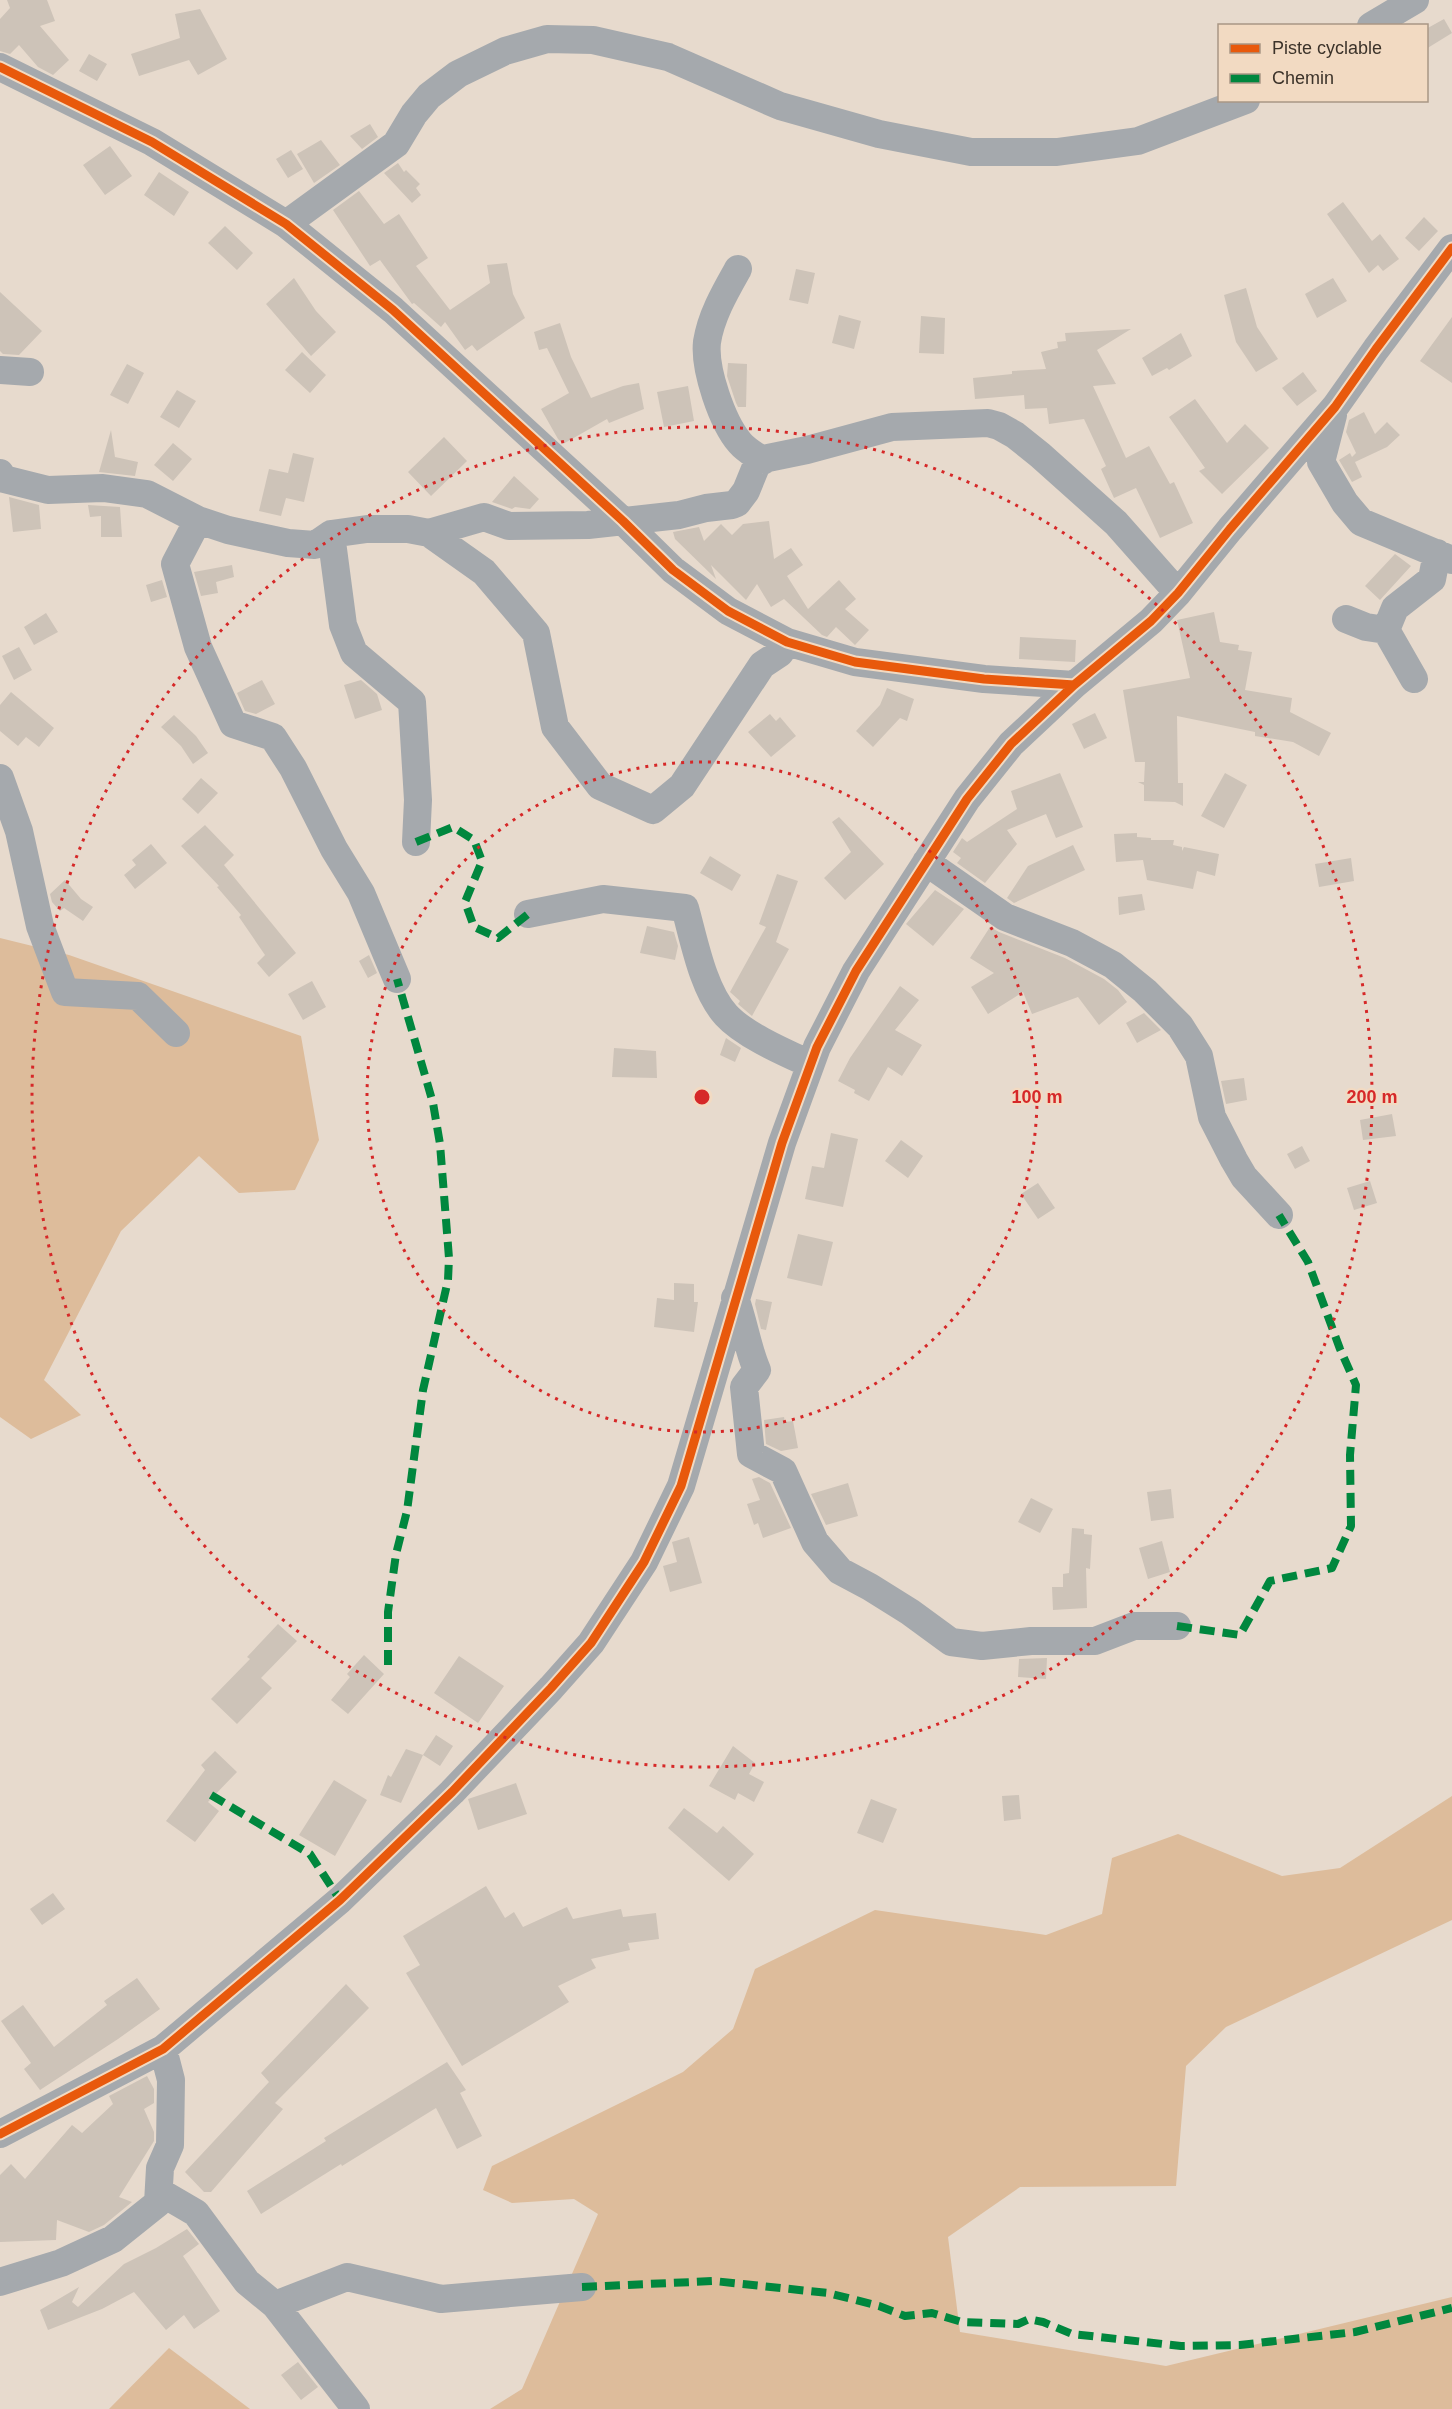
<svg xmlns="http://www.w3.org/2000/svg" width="1452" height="2409" viewBox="0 0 1452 2409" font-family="Helvetica,sans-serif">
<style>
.forest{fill:#ddbc9b}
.building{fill:#cdc3b8}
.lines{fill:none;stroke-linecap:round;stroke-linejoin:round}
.minor{stroke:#a5a9ad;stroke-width:28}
.quiet{stroke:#00873e;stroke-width:8;stroke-dasharray:15 8;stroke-linecap:butt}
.cycleway-casing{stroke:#f2dac2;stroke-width:13}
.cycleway{stroke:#e8590c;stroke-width:9}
.ring{fill:none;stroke:#d62828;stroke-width:3;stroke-dasharray:3 6}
.centre{fill:#d62828;stroke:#f2dac2;stroke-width:3}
.ring-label{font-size:18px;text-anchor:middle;font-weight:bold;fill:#d62828;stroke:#f2dac2;stroke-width:4.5;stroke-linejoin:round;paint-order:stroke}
</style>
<rect width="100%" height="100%" fill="#e7dacd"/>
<path class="forest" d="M0,938L69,955L301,1036L319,1140L295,1190L239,1193L199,1156L121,1231L44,1380L81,1415L31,1439L0,1417Z
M1452,1796V1920L1226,2027L1186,2066L1176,2186L1020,2187L948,2237L960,2332L1166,2366L1452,2297V2409H490L522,2389L598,2214L574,2199L512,2203L483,2190L492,2166L683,2072L733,2029L755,1969L875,1910L1046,1935L1102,1914L1112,1858L1178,1834L1282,1876L1340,1868Z
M169,2348L250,2409H109Z"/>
<path class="building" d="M7,0H47L55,21L40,26L69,60L53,75L38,67L19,45L10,54L0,51V19L10,8Z
M200,9L227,59L198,75L189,60L139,76L131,54L180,38L175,14Z
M1444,19L1452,33L1426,49V29Z
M89,54L107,64L97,81L79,71Z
M370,124L378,137L362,149L350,136Z
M321,140L340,165L314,183L297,154Z
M110,146L132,176L105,195L83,165Z
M291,150L303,169L288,178L276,159Z
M398,163L404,172L406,170L420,184L416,188L421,195L412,203L384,173Z
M159,172L189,192L174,216L144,195Z
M359,191L384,224L399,214L428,258L416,266L450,310L490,283L487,265L507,263L513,294L525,318L477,351L472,345L465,350L445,322L441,327L414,303L412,304L380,260L370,266L333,210Z
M1343,202L1372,241L1380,234L1399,259L1383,271L1378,265L1369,273L1327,214Z
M1424,217L1438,231L1419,251L1405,238Z
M225,226L253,253L237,270L208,243Z
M796,269L815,273L808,304L789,300Z
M294,278L316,311L336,332L311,356L266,304Z
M1333,278L1347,301L1317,318L1305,294Z
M1246,288L1257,327L1278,359L1256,372L1236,342L1224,295Z
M0,292L42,331L19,355L3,354L0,351Z
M839,315L861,321L854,349L832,343Z
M921,316L945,318L944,354L919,353Z
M1452,317V383L1420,361Z
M560,323L571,357L591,398L623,386L639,383L644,409L609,423L607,419L563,444L558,439L541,409L569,393L547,348L539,350L534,332Z
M1131,329L1097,350L1116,384L1093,386L1126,458L1149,446L1170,484L1174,482L1193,523L1160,538L1136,488L1114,498L1101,469L1106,466L1084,419L1049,424L1047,408L1025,409L1024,395L975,399L973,378L1012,374V371L1046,369L1041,352L1058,348L1057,342L1066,341L1065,333Z
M1181,333L1192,356L1169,370L1167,368L1152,376L1142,358Z
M302,352L326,375L310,393L285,370Z
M728,363L747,364L746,407H738L736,403L727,376Z
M127,364L144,373L128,404L110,395Z
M1303,372L1317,391L1297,406L1282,388Z
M688,386L694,421L664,427L657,392Z
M177,390L196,401L179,428L160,417Z
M1195,399L1227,443L1245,424L1269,448L1222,494L1199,471L1205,468L1169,417Z
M1364,412L1375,434L1387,422L1400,435L1387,447L1355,462L1362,477L1352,482L1339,460L1350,453L1352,457L1356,453L1346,432L1349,420Z
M111,430L115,457L138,462L135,476L99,472Z
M444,437L467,461L431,496L408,472Z
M173,443L192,459L173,481L154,465Z
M293,453L314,458L304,502L286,498L281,516L259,511L269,469L288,473Z
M514,476L539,499L530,509L515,507L512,509L492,502Z
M9,497L39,505L41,529L13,532Z
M88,505L120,507L122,537H101V516L90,517Z
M769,521L774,559L791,548L803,565L787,576L808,609L839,580L856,599L845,609L869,630L855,645L836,627L827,637L822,635L784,599L771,607L757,584L746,600L711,565L716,579L675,539L673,532L699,527L704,541L721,524L732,535L743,524Z
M1395,554L1411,566L1380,600L1365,586Z
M232,565L234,577L216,582L218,593L201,596L194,572Z
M162,580L167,597L151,602L146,585Z
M1214,612L1220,642L1239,645L1238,650L1252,652L1245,690L1292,698L1290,712L1331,733L1319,756L1293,742L1255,736V732L1177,716L1178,783H1183V806L1175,802L1144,801V785L1138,782H1144L1145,762H1135L1123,690L1190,678L1177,620Z
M46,613L58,632L34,645L24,627Z
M1020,637L1076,640L1075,662L1019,659Z
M19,647L32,670L14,680L2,656Z
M262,680L275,704L256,714L245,711L237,693Z
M361,680L377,694L382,710L355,719L344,685Z
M887,688L914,699L907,721L900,718L873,747L856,731L880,705Z
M11,692L54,728L39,747L26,737L18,746L0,731V705Z
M1095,713L1107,738L1084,749L1072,724Z
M770,714L776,721L780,717L796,736L771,757L748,732Z
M174,715L196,736L208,753L193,764L181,746L161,727Z
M1060,773L1083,827L1056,838L1046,814L1007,830L1017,844L985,883L957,863L961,858L953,852L962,838L967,842L1017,809L1011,791Z
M1225,773L1247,785L1224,828L1201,816Z
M201,778L218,793L198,814L182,799Z
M839,817L884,864L845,900L824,878L851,852L832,822Z
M205,825L234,855L224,865L296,953L269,977L257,963L265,955L239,917L241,915L217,887L219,886L181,846Z
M1137,833V837L1151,838V840H1174L1173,845L1182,847V851L1184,847L1219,854L1215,876L1197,871L1193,889L1147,880L1143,860L1116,862L1114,834Z
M151,844L167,863L135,889L124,875L136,865L132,860Z
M1073,845L1085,870L1014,903L1007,898L1028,866Z
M710,856L741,875L732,891L700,873Z
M1351,858L1354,881L1319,887L1315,864Z
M777,874L798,881L776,942L789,949L752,1016L738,1004L740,1001L730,992L766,927L759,924Z
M65,880L81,899L93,907L83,921L64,908L60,911L52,902L50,894Z
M935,890L964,909L933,946L906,924Z
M1142,894L1145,910L1119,915L1118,897Z
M647,926L674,932L678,946L675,960L640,953Z
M990,927L999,932L1065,958L1104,979L1118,990L1127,1002L1099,1025L1078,997L1032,1014L1023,992L988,1014L971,987L994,973L970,958Z
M369,955L377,973L368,978L359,961Z
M312,981L326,1007L303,1020L288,994Z
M900,986L919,1000L895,1030L922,1045L902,1076L888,1067L869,1101L854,1093L855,1090L838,1081L850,1058Z
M1144,1013L1161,1030L1137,1043L1126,1023Z
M726,1038L741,1048L735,1062L720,1055Z
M614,1048L656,1051L657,1078L612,1077Z
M1244,1078L1247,1100L1226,1104L1221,1081Z
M1392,1114L1396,1136L1363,1140L1360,1120Z
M831,1133L858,1139L843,1207L805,1199L812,1166L824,1168Z
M901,1140L923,1156L908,1178L885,1161Z
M1302,1146L1310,1161L1295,1169L1287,1154Z
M1370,1181L1377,1203L1354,1210L1347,1188Z
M1038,1183L1055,1208L1038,1219L1021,1194Z
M798,1234L833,1242L822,1286L787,1278Z
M674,1283L694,1284V1302H698L694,1332L654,1327L657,1298L674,1300Z
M756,1299L772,1302L766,1330L761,1329L755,1304Z
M784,1417L785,1422L793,1421L798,1448L781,1451L766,1444L764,1420Z
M759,1477L770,1483L791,1528L763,1538L758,1523L754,1525L747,1504L760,1500L752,1479Z
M848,1483L858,1516L826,1525L811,1494Z
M1171,1489L1174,1518L1151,1521L1147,1492Z
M1031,1498L1053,1509L1040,1533L1018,1522Z
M1072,1528L1084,1529V1534L1092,1535L1090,1569L1086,1568L1087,1608L1053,1610L1052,1587H1063V1574L1069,1573Z
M689,1537L702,1583L670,1592L663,1566L677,1562L672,1542Z
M1162,1541L1170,1572L1148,1579L1139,1548Z
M278,1624L297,1641L261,1678L272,1688L237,1724L211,1699L250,1659L247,1657Z
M364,1655L384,1674L348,1714L331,1700L350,1677L347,1674Z
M459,1656L504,1686L478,1723L434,1693Z
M1047,1658L1046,1679L1018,1677L1019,1659Z
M436,1735L453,1746L440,1766L423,1755Z
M733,1746L755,1763L749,1774L764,1782L754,1802L738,1793L735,1800L709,1786Z
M406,1749L423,1755L401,1803L380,1795L388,1775L391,1777Z
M215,1751L237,1772L208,1802L219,1811L195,1842L166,1821L205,1770L201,1765Z
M334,1780L367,1800L335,1856L299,1835Z
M516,1783L527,1814L478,1830L468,1799Z
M1019,1795L1021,1819L1004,1821L1002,1796Z
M871,1799L897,1809L883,1843L857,1833Z
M684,1808L717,1833L723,1826L754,1854L729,1881L668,1828Z
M486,1886L505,1918L514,1912L523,1927L567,1907L573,1919L621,1909L623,1917L656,1913L659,1939L628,1943L630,1950L591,1959L596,1968L558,1986L569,2002L462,2066L406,1973L420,1965L403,1936Z
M53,1893L65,1909L42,1925L30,1909Z
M137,1978L160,2009L118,2039L40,2090L24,2069L31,2063L1,2021L23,2005L54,2047L107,2005L104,2001Z
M346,1984L369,2008L275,2103L283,2109L211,2192H204L185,2172L269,2082L261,2073Z
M447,2062L466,2090L460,2093L482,2136L457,2149L436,2108L342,2166L341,2164L261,2214L247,2191L326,2141L324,2138Z
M147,2076L154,2089V2103L144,2109L154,2132V2141L119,2197L132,2202L104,2225L89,2232L57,2220L56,2240L0,2242V2175L11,2164L25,2179L72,2125L82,2133L113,2104L109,2096Z
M187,2229L199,2244L183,2256L220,2311L194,2329L184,2315L166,2330L134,2292L102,2309L48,2330L40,2310L79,2287L72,2302L78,2307L124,2264L156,2248Z
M298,2362L318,2387L301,2400L281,2375Z"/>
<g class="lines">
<path class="minor" d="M1371,26L1415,0
M0,67L152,142L286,224L393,310L623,521L673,570L728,611L787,642L855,662L984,679L1074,685
M286,224L396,144L414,114L429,96L458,74L505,51L547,39L593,40L668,57L780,106L879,134L971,152H1057L1138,141L1246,100
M738,269C725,292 711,316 707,342C704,369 722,422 740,443C746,450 755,455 762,460
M0,370L30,372
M1333,415L1321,462L1345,503L1361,522L1452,560
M0,473L4,479L48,490L103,488L147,494L198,520L228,530L288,543L315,545L331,534
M198,520L175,564L198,647L233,724L273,737L293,768L334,849L361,893L397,979
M429,533L484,517L509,526L588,525L679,515L706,508L732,505L737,503L746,491L757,464L768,458L807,450L892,427L988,423L999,426L1015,435L1040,455L1116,523L1178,593
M1346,619L1366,627L1386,630L1395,608L1432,579L1437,553
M1386,630L1414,679
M0,778L19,831L40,926L65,992L138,996L176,1033
M416,842L418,800L412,702L354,653L343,625L331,534L367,529H408L429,533L484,572L536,633L555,727L600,786L653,810L682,786L762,665L780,653L787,642
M926,862L1005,917L1072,943L1113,965L1145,991L1180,1026L1199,1056L1212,1117L1234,1160L1244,1177L1279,1215
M528,914L603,899L685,908C694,940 703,990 726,1015C744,1035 786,1053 810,1064
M735,1298C744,1322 747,1347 757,1370L744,1387L751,1454L783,1471L815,1542L840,1571L870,1587L910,1612L951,1642L982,1646L1031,1641H1095L1134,1626H1177
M0,2134L163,2049L340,1900L452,1792L551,1688L591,1643L644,1562L681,1486L782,1143L817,1047L856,971L967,799L1011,744L1074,685L1151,621L1178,593L1230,529L1335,407L1376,349L1452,248
M160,2192L196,2213L247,2282L275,2305L356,2409
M0,2282L61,2263L113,2239L158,2203L160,2168L170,2145L171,2080L163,2049
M275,2305L347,2277L441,2299L582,2287"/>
<path class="quiet" d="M416,842L453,827L474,840L482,861L465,902L474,927L498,938L528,914
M1177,1626L1240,1635L1270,1581L1332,1568L1351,1526L1350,1455L1356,1385L1340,1349L1308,1262L1279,1215
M388,1665V1612L396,1554L407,1511L423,1390L448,1280L449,1258L440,1144L433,1103L397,979
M211,1795L310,1854L340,1900
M582,2287L714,2281L828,2293L879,2306L905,2316L932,2313L962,2322L1018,2324L1029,2319L1043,2322L1072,2334L1181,2346L1240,2345L1355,2332L1452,2308"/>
<defs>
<path id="cycleway" d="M0,67L152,142L286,224L393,310L623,521L673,570L728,611L787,642L855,662L984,679L1074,685
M0,2134L163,2049L340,1900L452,1792L551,1688L591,1643L644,1562L681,1486L782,1143L817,1047L856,971L967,799L1011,744L1074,685L1151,621L1178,593L1230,529L1335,407L1376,349L1452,248"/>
</defs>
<use href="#cycleway" class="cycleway-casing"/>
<use href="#cycleway" class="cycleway"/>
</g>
<g class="ring">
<circle cx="702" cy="1097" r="335"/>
<circle cx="702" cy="1097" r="670"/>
</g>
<circle cx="702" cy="1097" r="9" class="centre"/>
<g class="ring-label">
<text x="1037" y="1103">100 m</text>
<text x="1372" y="1103">200 m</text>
</g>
<rect x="1218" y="24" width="210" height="78" fill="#f2dac2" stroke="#a99785" stroke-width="1.5"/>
<rect x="1230" y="44" width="30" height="9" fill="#e8590c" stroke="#a99785" stroke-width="1.5"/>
<text x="1272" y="54" font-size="18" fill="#3c332a">Piste cyclable</text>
<rect x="1230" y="74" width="30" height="9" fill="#00873e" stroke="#a99785" stroke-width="1.5"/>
<text x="1272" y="84" font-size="18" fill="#3c332a">Chemin</text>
</svg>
